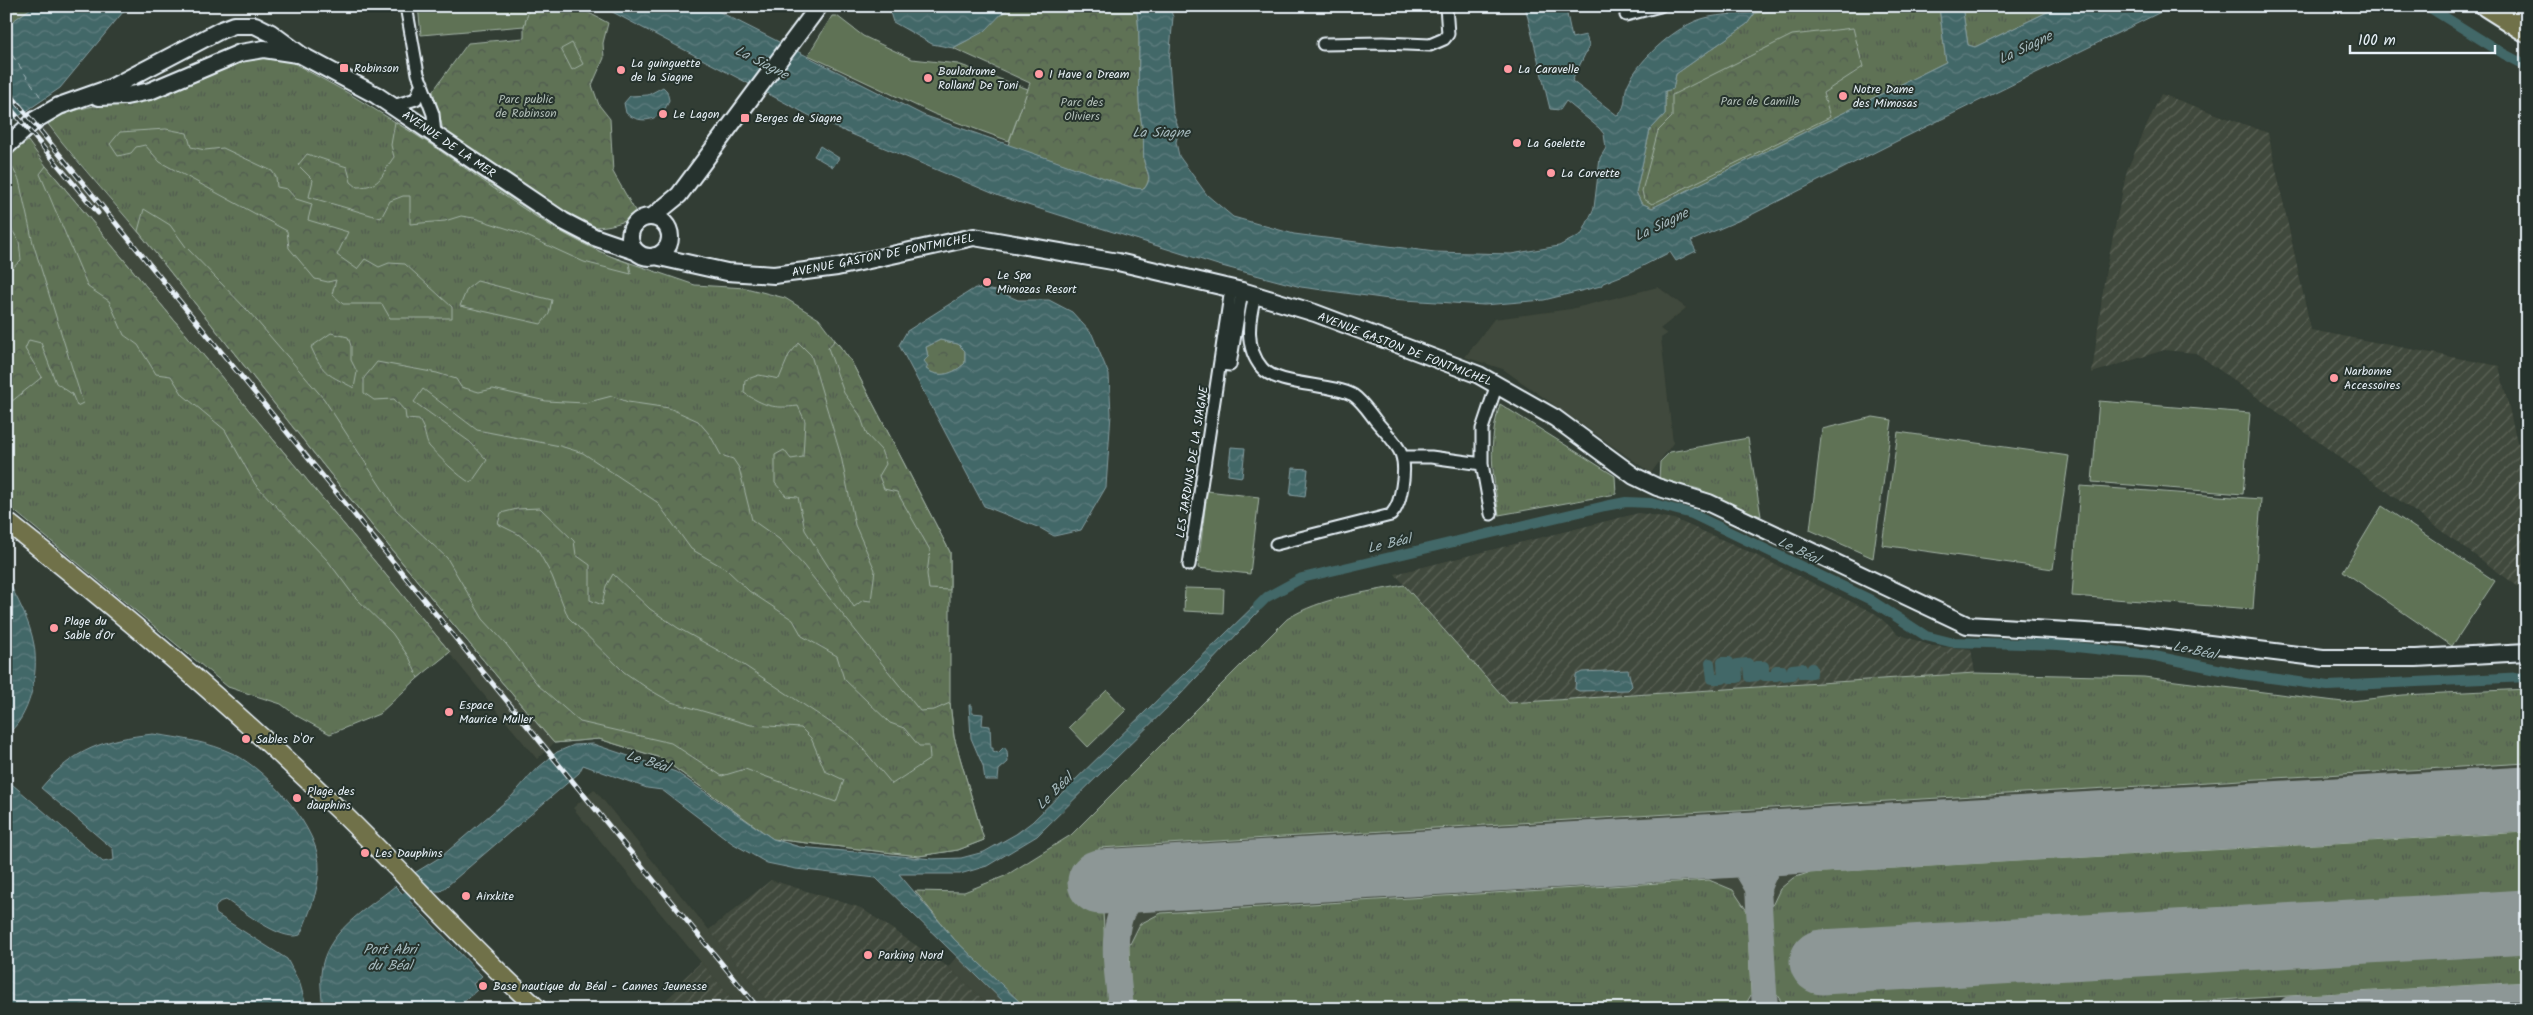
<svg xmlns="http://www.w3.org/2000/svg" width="2533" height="1015" viewBox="0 0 2533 1015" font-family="Kalam,sans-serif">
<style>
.built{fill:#41493c}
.industrial{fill:url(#industrial-furrows)}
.grass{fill:url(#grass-tufts);stroke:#a3b2a6}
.forest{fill:url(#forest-crowns);stroke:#a3b2a6}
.garden{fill:#5e7255;stroke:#a3b2a6}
.water{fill:url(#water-waves);stroke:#859ea2;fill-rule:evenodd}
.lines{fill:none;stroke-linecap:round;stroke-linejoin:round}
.canal{stroke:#436768;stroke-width:10}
.ferry{stroke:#a6babe;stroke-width:1;stroke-dasharray:6 5;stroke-linecap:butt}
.taxiway{stroke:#8d9796;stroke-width:26}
.runway{stroke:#8d9796;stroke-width:65}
.minor-casing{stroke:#e8f1f8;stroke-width:15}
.secondary-casing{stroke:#e8f1f8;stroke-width:20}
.primary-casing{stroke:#e8f1f8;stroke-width:21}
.motorway-casing{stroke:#e8f1f8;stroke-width:24}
.minor{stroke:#26332d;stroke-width:11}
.secondary{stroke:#26332d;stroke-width:16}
.primary{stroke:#6f714a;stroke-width:18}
.motorway{stroke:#6f714a;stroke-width:20}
.rail-casing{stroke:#e8f1f8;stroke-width:5}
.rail{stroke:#26332d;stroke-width:3;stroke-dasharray:9;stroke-linecap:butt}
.poi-dot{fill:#ff9aa2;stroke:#26332d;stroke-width:2}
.labels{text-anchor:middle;stroke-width:4;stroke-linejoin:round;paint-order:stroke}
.poi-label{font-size:12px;fill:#e8f1f8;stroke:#26332d;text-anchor:start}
.park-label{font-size:12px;fill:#b1beb7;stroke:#26332d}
.street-label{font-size:12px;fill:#e8f1f8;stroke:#26332d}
.water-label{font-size:14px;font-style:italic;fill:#a6babe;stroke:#26332d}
</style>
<defs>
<pattern id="industrial-furrows" width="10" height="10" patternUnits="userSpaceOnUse" patternTransform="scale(1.25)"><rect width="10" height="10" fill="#41493c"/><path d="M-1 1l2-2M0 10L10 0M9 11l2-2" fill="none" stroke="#5c6459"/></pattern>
<pattern id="grass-tufts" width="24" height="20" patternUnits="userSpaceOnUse" patternTransform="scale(1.25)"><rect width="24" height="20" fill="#5e7255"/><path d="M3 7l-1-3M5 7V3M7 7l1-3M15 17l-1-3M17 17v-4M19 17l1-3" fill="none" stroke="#515b4f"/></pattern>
<pattern id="forest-crowns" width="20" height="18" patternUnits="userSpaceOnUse" patternTransform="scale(1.25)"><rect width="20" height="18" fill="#5e7255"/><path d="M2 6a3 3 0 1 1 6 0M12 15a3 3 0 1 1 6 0" fill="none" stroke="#515b4f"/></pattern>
<pattern id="water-waves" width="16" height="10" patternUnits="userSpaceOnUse" patternTransform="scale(1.25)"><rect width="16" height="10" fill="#436768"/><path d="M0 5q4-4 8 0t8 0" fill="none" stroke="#5e7d7e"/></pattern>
</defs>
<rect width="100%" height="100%" fill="#323d34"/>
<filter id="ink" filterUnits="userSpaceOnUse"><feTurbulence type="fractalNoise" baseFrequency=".02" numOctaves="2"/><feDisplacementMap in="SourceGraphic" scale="10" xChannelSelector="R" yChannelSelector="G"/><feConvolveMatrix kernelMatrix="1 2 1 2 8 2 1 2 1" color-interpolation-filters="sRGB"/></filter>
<g filter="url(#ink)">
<path class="built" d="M48,124L79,165L138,231L340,487L465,641L554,743L537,759L46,166L28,141Z
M1658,287L1686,308L1660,329L1667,334L1661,338L1673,443L1651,473L1503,369L1465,357L1494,319L1571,309Z
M1404,585L1509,703L1975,673L2144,677L2343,702L2403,695L2527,694V1009H2459L2458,988L2098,1009H1027L915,891L964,892L1005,876L1071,835L1185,723L1287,619L1303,609L1328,600Z
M594,789L709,930L774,1009H740L573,808Z
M957,956L1011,1009H993L948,967Z"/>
<path class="industrial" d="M2161,94L2268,133L2311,330L2499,366L2517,442L2527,444V593L2196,353L2164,350L2092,373L2105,275L2127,170Z
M1639,513L1674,519L1737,546L1876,614L1898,634L1932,646L1971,649L1975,673L1509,703L1395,574Z
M771,880L861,908L948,967L993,1009H774L709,930Z
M701,962L740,1009H656L682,985L683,979Z"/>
<path class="grass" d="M6,6H34L6,26Z
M1817,6H1939L1946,62L1652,208L1641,203L1636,192L1650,130L1665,114V91L1673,89L1676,74L1747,24L1755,13Z
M1962,6H2060L1975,47L1968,45Z
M258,57L286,59L348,93L428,142L556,229L607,255L695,285L746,288L785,298L819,319L851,361L950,552V703L954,737L984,840L958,850L919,856L773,839L661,758L599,739L554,743C415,583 284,417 153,250C119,207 81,168 48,124C66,109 91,108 113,101C161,86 208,66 258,57Z
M28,141L46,166L450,652L428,669L379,714L330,734L297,716L281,704L228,687L6,504V157Z
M1500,404L1615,476L1616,494L1499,515C1493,472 1487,448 1500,404Z
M1748,438L1761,516L1741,510L1699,489L1659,479L1660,462L1670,452Z
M1404,585L1509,703L1975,673L2144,677L2343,702L2403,695L2527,689V763L1099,848L1109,1009H1027L954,939L915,891L964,892L1005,876L1071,835L1287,619C1322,597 1364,593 1404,585Z
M2527,832V982L2068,1009H1786L1775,992L1770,910L1780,889L1793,878L1808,873Z
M1709,880L1733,890L1747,911L1751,995L1743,1009H1131L1129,946L1140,924L1161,913Z"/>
<path class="forest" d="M530,6H576L608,23L603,43L604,58L592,85L599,105L610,119L613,172L638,216C616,225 598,231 575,223L444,133L433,91L468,43L524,38V26Z
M1009,6H1136C1142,37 1137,68 1139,99C1139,110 1142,122 1143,134C1144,142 1143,152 1144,161C1146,172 1153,177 1144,189L1133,188L1008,145L1030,83L953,48L968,40L1007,10Z
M1853,28L1863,67L1823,93L1830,117L1652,204L1644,199L1642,191L1658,131L1672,117V95L1792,35Z
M395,122C473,168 543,234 629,263L631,274L584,262L518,232L474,218L461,216L445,221L410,224V196H403L390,201L381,218L309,197L313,180L298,165L307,154L347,167L351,182L357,187C383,187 381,174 394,157L391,145Z
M166,129L187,133L191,147L205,150L223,148L272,171L276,177L277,187L287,189L296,199L312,204L308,220L348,232L337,255L357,269L365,259L379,267L389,263L405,264L452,307V318H390L382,304H343L332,294L336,280L328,282L315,279L289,248L287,231L160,162L145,145L136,147L131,153L118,156L110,144L120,132Z
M6,164L11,165L19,180L33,243L83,403L77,406L72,394L56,383L41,343L29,340L25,349L42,377L11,402L6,398V274L21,260L19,241L6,221Z
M46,166L450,652L418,678L410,659L392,633L354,596L328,561L255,484L225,430L183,395L171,376L156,374L138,345L124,335L109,301L88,287L40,174Z
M144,209L170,225L186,247L250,313L324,399L396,510L447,558L483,619L506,644L538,685L580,722L671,743L722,776L745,769L836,802L844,780L825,771L811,738L801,728L751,725L671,702L650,690L624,672L568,617L552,576L537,549L518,534L498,524L501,513L517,509L540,508L574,541L576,555L590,565V600L602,605L606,586L613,574L650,609L678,628L739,662L854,738L892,784L930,759L929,746H919L904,728L890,723L844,679L837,656L802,636L793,620L749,591L726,569L691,549L657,502L583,453L560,446L477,430L423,389L414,402L470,442L487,460L471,483C459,477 438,456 429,446C425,440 426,430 419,420L406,419L405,411L394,399L374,400L364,393V378L377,362L437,373L456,379L461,387L479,392L493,389L546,401L585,403L612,396L628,402L669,408L698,421L710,435L721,455L733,459L739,468L752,520L779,539L803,565L920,711L934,710L950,703L954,737L984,840L958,850L919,856L773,839L661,758L599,739L554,743C410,577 274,404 138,231Z
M477,281L552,300L549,314L541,324L460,306L467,289Z
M331,333L348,337L351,346V360L357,372L354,388C328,374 324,376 311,347Z
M835,340L851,361L950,552V590L929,589L927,574L930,550L897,492L884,489L879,476L886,464L881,450L867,435L860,415L844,393L828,348Z
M940,340L958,344L965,351V363C954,374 939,379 926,369L924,361L928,357L926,347Z
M799,343L811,355L841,456L855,525L875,570L871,601L863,600L854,607L805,530L798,497L786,496L775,483V455L784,450L791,459L803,457L805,421L798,406C773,409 765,406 744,393L745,380L759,375L779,379L789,355Z"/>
<path class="garden" d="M418,6H530L524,26L421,35Z
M832,16H837L863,36L912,59L958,64L1028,89L1009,141L934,114L808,55Z
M572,43L583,64L572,70L561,49Z
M2099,401L2250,413L2243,494L2092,482Z
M1873,417L1892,420L1873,558L1810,530L1822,429Z
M1898,432L2069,456L2053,569L1882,545Z
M2080,486L2261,499L2253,609L2072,596Z
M1207,491L1259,497L1250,574L1198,568Z
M2382,506L2495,581L2452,646L2343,571Z
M1185,588L1224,589L1223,613L1184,611Z
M1107,690L1126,710L1088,747L1069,727Z"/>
<path class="water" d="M34,6H128L60,88L6,125V26Z
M601,6H708L923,115L1133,188L1144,189C1154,177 1146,172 1144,161C1143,152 1144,142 1143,134C1142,122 1139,111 1139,99C1137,68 1142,37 1136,6H1169L1173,17L1169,61L1173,113L1179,130L1176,142L1179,156L1207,195L1233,217L1294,234L1435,252L1511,254L1559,246L1582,234L1594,208L1600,158L1606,148L1604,134L1599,128L1566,101L1560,110L1550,109L1525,6H1575L1567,14L1572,38L1586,35L1589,46L1572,81L1618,116C1629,102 1622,97 1628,84C1640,58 1677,25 1705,18C1721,14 1739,14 1755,13L1747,24L1676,74L1673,89L1665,91V114L1650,130L1636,192L1641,203L1652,208L1946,62L1939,6H1962L1968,45L1975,47L2060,6H2173L1897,141L1747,217L1691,241L1696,251L1676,261L1670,252L1631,272L1603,283L1601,286L1544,300L1484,305L1389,299L1301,287L1218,265L999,196L818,120Z
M888,6H931L942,9L955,6H1009L985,31L953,48L932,44L893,22Z
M663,87L667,91L669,100C663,120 642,126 626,113L624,103L630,96L648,95Z
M820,146L839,158L833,167L814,156Z
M975,288L997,291L1018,300H1049L1072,312L1092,334L1109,375L1111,414L1106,487L1081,530L1054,536L1040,528L984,506L899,345L907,331ZM940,340L958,344L965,351V363C954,374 939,379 926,369L928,366L924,361L928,357L926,347Z
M1231,447L1245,448L1242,477L1228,475Z
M1293,468L1308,469L1305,497L1290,495Z
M6,577C17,598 30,621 34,645C39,674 30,718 6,735Z
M1263,597H1267L1268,601L1180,695L1037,836L987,866L960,874H899L954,939L1027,1009H1011L876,878L796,869L767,863L732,843L662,790L647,788L583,765L579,773L441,891H429L413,874L442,856L512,796L532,773L557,752L574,745L593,744L676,772L773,839L800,847L933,859L961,858L984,852L1016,834L1032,822Z
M1628,670L1632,686L1628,690L1579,691L1575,689L1576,675L1582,672Z
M969,705H972V713L983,714L982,725L990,726L991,748H993V751L998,753L1004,747L1007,751L1008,762L999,770L998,780H985L983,766L971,738Z
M153,734C180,738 209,742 234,754C268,771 321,830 319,869C318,893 309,914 300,935C281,942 244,911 226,900L219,902L215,908L216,914L287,959L300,984L307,1009H6V779L103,862L114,860L113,849L41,788C73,749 105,739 153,734Z
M395,886L482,976L473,984L477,990L461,1004L451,1009H323C322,998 320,985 321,974C324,932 366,910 395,886Z"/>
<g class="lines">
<path class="canal" d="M2427,6L2504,54L2527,66
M1258,606L1267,597L1302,578L1605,506L1626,502L1651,503L1692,514L1869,599L1926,636L1950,642L2058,645L2150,655L2241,674L2328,686L2527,677
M1710,663L1712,679H1723L1722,662H1729L1730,678H1738L1737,664L1748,663L1749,677L1757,676L1756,666H1764V676H1777L1776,670H1782L1783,676L1792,675V669L1802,668V674L1812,673V668
M406,897L420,886"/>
<path class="ferry" d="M6,46L42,99"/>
<path class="taxiway" d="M1695,847L1718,851L1735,857L1745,866L1758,888L1765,1009
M1758,888C1768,859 1778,852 1806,841
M1121,1009C1118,970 1103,912 1143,887C1153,881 1166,880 1176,877
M2291,1009L2527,995"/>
<path class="runway" d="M1100,882L2527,799
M1822,962L2527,922"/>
<defs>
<path id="minor" d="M406,6L418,74L433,114L435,134
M1626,15L1660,6
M1323,44L1383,43L1430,45L1444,39L1448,34L1446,6
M393,106L416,99L422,83
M1255,295C1249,319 1244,347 1262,368C1277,386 1331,383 1353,395C1362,401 1369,412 1376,421C1398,447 1408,451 1402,487C1400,498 1398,507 1391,515L1276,544
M1221,364L1230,365L1242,291
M1403,457H1431L1482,464
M1491,514L1482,464V429L1497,384
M1189,565L1231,289"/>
<path id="secondary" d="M98,97L126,96L150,91L240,53L264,49L297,54
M6,147L35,120L59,106L110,88L221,30L234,25H255L271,33L301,55L376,95L563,221L594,237L635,251
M652,217L679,195L819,6
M630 237a20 20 0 1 1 40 0a20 20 0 1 1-40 0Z
M655,256L727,272L774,275L837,267L974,237L1118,262L1242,291L1315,313L1479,375L1555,418L1634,476L1657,487L1709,503L1967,625L2136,635L2323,658H2416L2527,652"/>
<path id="primary" d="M6,521C122,613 234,708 340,811C407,876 469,946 538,1009"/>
<path id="motorway" d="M2486,6L2527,32
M2522,6L2527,10"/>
</defs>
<use href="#minor" class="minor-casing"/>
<use href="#secondary" class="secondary-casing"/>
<use href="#primary" class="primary-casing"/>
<use href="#motorway" class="motorway-casing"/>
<use href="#minor" class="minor"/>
<use href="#secondary" class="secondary"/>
<use href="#primary" class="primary"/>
<use href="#motorway" class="motorway"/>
<defs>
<path id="rail" d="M6,89L759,1009
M6,103L98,213"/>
</defs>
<use href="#rail" class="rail-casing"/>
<use href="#rail" class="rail"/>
</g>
</g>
<g class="poi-dot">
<rect x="339" y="63" width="10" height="10" rx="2.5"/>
<circle cx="1508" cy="69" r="5"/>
<circle cx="621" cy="70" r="5"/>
<circle cx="1039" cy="74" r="5"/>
<circle cx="928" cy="78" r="5"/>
<circle cx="1843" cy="96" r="5"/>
<circle cx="663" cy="114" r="5"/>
<rect x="740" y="113" width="10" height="10" rx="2.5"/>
<circle cx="1517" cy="143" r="5"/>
<circle cx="1551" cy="173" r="5"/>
<circle cx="987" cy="282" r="5"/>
<circle cx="2334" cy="378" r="5"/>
<circle cx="54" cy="628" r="5"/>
<circle cx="449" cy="712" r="5"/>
<circle cx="246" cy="739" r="5"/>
<circle cx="297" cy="798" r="5"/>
<circle cx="365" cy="853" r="5"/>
<circle cx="466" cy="896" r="5"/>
<circle cx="868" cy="955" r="5"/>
<circle cx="483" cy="986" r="5"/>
</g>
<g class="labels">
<g class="poi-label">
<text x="631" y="67">La guinguette<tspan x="631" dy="14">de la Siagne</tspan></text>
<text x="354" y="72">Robinson</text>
<text x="1518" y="73">La Caravelle</text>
<text x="938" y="75">Boulodrome<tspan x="938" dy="14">Rolland De Toni</tspan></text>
<text x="1049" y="78">I Have a Dream</text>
<text x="1853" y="93">Notre Dame<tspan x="1853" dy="14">des Mimosas</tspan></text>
<text x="673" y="118">Le Lagon</text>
<text x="755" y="122">Berges de Siagne</text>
<text x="1527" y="147">La Goelette</text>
<text x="1561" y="177">La Corvette</text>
<text x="997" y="279">Le Spa<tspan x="997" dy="14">Mimozas Resort</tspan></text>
<text x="2344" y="375">Narbonne<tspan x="2344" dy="14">Accessoires</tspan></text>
<text x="64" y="625">Plage du<tspan x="64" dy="14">Sable d'Or</tspan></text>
<text x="459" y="709">Espace<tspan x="459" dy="14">Maurice Muller</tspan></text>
<text x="256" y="743">Sables D'Or</text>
<text x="307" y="795">Plage des<tspan x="307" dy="14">dauphins</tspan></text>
<text x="375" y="857">Les Dauphins</text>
<text x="476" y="900">Airxkite</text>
<text x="878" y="959">Parking Nord</text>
<text x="493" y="990">Base nautique du Béal - Cannes Jeunesse</text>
</g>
<g class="park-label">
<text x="526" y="103">Parc public<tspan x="526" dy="14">de Robinson</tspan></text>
<text x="1760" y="105">Parc de Camille</text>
<text x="1082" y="106">Parc des<tspan x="1082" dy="14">Oliviers</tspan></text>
</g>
<g class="street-label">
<text transform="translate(449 144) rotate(34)" y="4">AVENUE DE LA MER</text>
<text transform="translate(883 255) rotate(-11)" y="4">AVENUE GASTON DE FONTMICHEL</text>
<text transform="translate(1405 349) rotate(21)" y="4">AVENUE GASTON DE FONTMICHEL</text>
<text transform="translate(1192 462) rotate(-81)" y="4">LES JARDINS DE LA SIAGNE</text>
</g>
<g class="water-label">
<text transform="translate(2025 47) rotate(-26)" y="5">La Siagne</text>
<text transform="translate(762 62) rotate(27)" y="5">La Siagne</text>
<text x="1161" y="137">La Siagne</text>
<text transform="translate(1661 224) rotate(-26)" y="5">La Siagne</text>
<text transform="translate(1389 543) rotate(-13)" y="5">Le Béal</text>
<text transform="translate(1799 550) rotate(26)" y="5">Le Béal</text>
<text transform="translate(2195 650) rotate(12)" y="5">Le Béal</text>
<text transform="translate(648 761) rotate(17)" y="5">Le Béal</text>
<text transform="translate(1054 791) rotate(-45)" y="5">Le Béal</text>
<text x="390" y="954">Port Abri<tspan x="390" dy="16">du Béal</tspan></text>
</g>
</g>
<rect width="2533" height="1015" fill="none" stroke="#26332d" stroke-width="25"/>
<rect x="12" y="12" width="2508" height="990" fill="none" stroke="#e8f1f8" stroke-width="2" filter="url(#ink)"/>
<path d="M2350 45v8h145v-8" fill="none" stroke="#e8f1f8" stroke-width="2.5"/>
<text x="2358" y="45" font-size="15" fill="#e8f1f8" stroke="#26332d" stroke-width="4" paint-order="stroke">100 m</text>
</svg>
